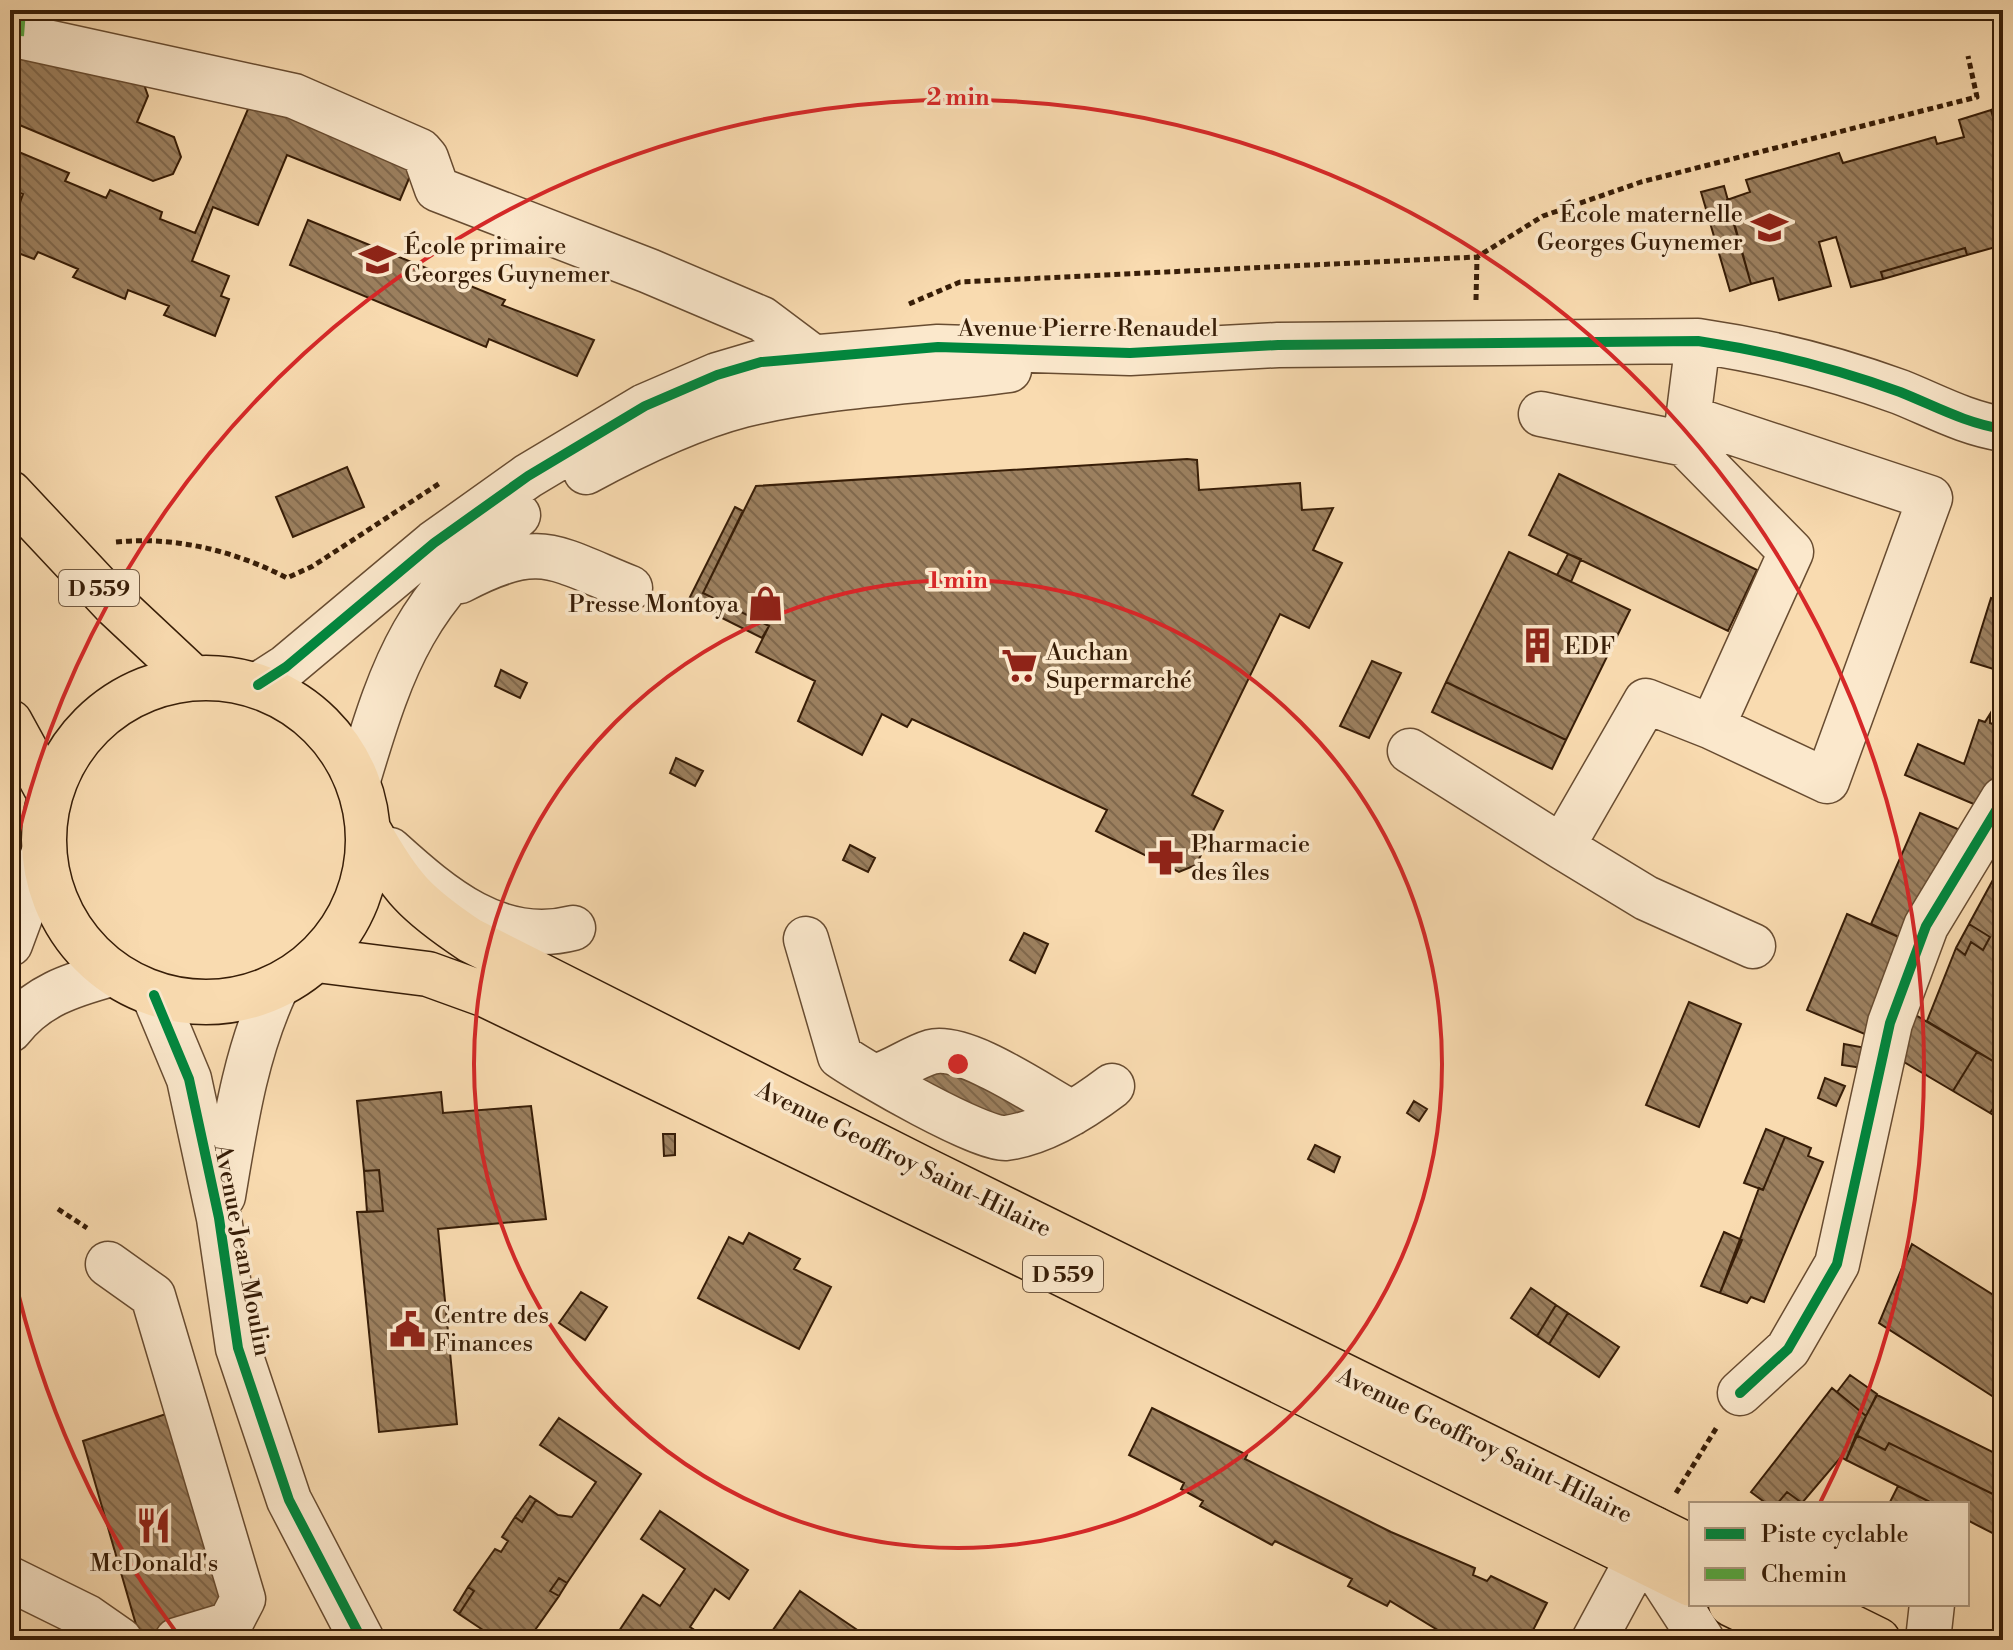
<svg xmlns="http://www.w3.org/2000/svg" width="2013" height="1650" viewBox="0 0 2013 1650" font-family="'Libre Bodoni',serif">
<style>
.building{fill:url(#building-back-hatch);stroke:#371d07;stroke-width:2}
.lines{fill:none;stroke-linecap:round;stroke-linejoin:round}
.minor-casing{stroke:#684c31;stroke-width:47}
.major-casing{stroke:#371d07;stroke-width:47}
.path{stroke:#371d07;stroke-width:5;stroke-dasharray:6 4;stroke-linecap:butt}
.minor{stroke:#fbe8cc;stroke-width:44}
.major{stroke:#f9dbb0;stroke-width:44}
.quiet{stroke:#55a941;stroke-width:8;stroke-dasharray:16 8;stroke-linecap:butt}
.cycleway-casing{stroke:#fbe8cc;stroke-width:15}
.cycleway{stroke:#00873e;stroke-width:10}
.ring{fill:none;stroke:#d62828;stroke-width:4}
.labels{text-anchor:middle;stroke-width:7;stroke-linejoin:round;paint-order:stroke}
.shield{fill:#fbe8cc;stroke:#725a42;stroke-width:2}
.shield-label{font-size:22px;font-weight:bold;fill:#371d07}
.poi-label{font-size:24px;fill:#371d07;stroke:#fbe8cc;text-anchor:start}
.street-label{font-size:24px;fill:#371d07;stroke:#fbe8cc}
.centre{fill:#d62828;stroke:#fbe8cc;stroke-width:4}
.ring-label{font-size:24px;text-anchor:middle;font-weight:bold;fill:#d62828;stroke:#fbe8cc;stroke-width:7;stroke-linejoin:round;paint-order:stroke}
</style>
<defs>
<pattern id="building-back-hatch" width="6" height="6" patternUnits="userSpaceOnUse" patternTransform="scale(2)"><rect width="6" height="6" fill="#9c805f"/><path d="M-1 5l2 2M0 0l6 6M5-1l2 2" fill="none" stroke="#80684c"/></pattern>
</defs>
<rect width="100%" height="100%" fill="#f9dbb0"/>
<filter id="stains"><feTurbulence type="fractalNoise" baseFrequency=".0025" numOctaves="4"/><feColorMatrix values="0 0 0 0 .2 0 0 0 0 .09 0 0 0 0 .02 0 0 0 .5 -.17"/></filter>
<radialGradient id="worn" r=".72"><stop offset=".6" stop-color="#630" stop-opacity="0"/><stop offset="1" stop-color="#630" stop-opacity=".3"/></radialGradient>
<path class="building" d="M10,48L140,73L148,96L137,122L174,137L181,157L173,174L153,181L10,121Z
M254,95L413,169L400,200L287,155L258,225L213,207L192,261L229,276L221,296L229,299L215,336L164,315L169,306L128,290L125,299L73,277L78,269L38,252L34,259L10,250V211L16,213L23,194L10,189V172L19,152L69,173L65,181L106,198L110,190L162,212L160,219L195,233Z
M2003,107V152L1991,110Z
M1991,110L2003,152V245L1967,255L1965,248L1881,272L1883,279L1851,287L1836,237L1819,242L1831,286L1779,300L1773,278L1751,284L1727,200L1750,192L1746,180L1839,153L1843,163L1935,137L1937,144L1964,137L1959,120Z
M1724,186L1751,284L1730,291L1701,192Z
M308,220L505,300L502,305L594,340L577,376L489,339L486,347L290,265Z
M1965,248L1967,255L1883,279L1881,272Z
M1187,459L1197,460L1199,490L1300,483L1302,510L1333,508L1313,550L1342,563L1309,628L1280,614L1192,795L1223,811L1196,865L1179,872L1096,831L1107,810L912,719L907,727L882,714L862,755L798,721L815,681L756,652L769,626L703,593L756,486Z
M347,467L364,507L293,537L276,497Z
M1559,474L1757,570L1728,631L1529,535Z
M735,507L743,511L703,593L769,626L762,638L688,601Z
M1509,552L1630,610L1566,740L1446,682Z
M1568,554L1581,559L1571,582L1557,575Z
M1991,598L2003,602V672L1971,662Z
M1372,661L1401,673L1369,738L1340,726Z
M501,670L527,683L520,698L495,686Z
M1446,682L1566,740L1552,769L1432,712Z
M1990,714V723L2003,728V765L1976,805L1905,775L1918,744L1964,764L1979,720L1985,722Z
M676,758L703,771L695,786L670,773Z
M1920,813L1960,830L1901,938L1871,924Z
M850,845L875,858L868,872L843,860Z
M1994,878L2003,884V1067L1927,1021L1956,948L1965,955L1971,942L1983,950L1990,937L1969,924Z
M1847,914L1901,938L1867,1035L1807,1010Z
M1969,924L1990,937L1983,950L1971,942L1965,955L1956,948Z
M1024,933L1048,944L1035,973L1010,960Z
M1689,1002L1741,1024L1699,1127L1646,1105Z
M1914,1014L1977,1052L1953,1091L1904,1062Z
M1844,1044L1866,1048L1863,1068L1842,1065Z
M904,1045L1035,1111L993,1123L864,1058Z
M1977,1052L2003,1067V1094L1990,1113L1953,1091Z
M1825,1078L1845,1086L1836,1106L1818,1098Z
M441,1092L443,1113L531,1106L546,1219L438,1229L457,1424L379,1432L357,1212L383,1211L379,1170L364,1171L357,1101Z
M2003,1094V1121L1990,1113Z
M1414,1101L1427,1109L1419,1121L1407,1113Z
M1766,1129L1785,1137L1763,1190L1744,1183Z
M663,1134H675V1155L664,1156Z
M1785,1137L1811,1148L1808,1156L1823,1162L1764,1302L1751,1297L1747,1303L1720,1293L1759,1188L1763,1190Z
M1315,1145L1340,1157L1334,1172L1308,1159Z
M379,1170L383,1211L367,1212L364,1171Z
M1724,1232L1742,1240L1720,1293L1701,1286Z
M749,1233L800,1259L794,1269L831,1287L799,1349L698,1298L729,1237L743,1244Z
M1912,1244L2003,1301V1403L1879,1323Z
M1531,1288L1556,1305L1537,1336L1511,1318Z
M581,1292L607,1307L585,1340L559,1323Z
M1556,1305L1568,1313L1549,1344L1537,1336Z
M1568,1313L1619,1347L1599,1377L1549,1344Z
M1850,1375L1877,1394L1866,1416L1837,1392Z
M1832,1388L1866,1416L1846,1460L1841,1457L1802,1503L1787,1492L1777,1504H1767L1751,1492Z
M1877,1395L2003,1457V1499L1889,1443L1885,1450L1856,1435Z
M1152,1408L1247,1455L1245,1459L1391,1532L1475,1568L1473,1575L1487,1581L1491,1576L1547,1603L1528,1640H1454L1390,1601L1387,1606L1348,1586L1352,1579L1275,1541L1272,1545L1200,1506L1203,1501L1181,1489L1184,1483L1129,1455Z
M169,1413L225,1611L139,1635L83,1441Z
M559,1418L641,1474L567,1583L559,1578L550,1591L559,1596L528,1640H498L459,1614L474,1591L468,1587L495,1549L501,1552L508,1541L502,1537L515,1517L522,1522L536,1500L558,1515L572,1517L596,1482L540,1445Z
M1856,1435L1885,1450L1889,1443L2003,1499L2002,1538L1967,1520V1504H1934L1846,1460Z
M1898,1486L1934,1504H1889Z
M1787,1492L1802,1503V1504H1777Z
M530,1496L536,1500L522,1522L515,1517Z
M660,1511L748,1570L729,1599L715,1589L690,1627L710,1640H613L643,1595L660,1606L685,1569L641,1539Z
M559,1578L567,1583L559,1596L550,1591Z
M468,1587L474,1591L459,1614L454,1610Z
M800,1591L872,1640H766Z"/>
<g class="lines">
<defs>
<path id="minor" d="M10,34L294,96L420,151L426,158L437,189L649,271L762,319L810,355L812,370
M1541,414L1685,444
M1689,418L1930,498L1827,781L1712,727L1791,552L1685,444L1698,341
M586,472C634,446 689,419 743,405C829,384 921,382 1009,370
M460,581C540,539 553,557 630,588
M258,685L286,667L434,543L528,476L645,406L717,375L761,362L938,347L1130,353L1278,345L1698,341C1767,351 1834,368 1900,392C1935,406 1965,423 2003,429
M1410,751L1562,847L1646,701L1712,727
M358,780C395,655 416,602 518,515
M1562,847L1646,898L1753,946
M390,850C442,897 500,947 573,928
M806,939L840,1056C864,1073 982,1141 1006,1138C1044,1133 1083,1108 1112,1086
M10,944L43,855
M154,995L189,1079L219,1218L238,1348L289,1500L362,1640
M10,1030C36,996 71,985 111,974
M874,1077C894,1072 911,1058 931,1052C965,1043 1040,1096 1072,1113
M223,1196C235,1125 245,1054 276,988
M108,1264L153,1296L243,1599L230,1624L177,1640
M1740,1393L1788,1349L1837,1264L1890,1023L1926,926L2003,799
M1663,1549L1654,1566L1702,1640
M10,1579L87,1617L120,1640
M1594,1640L1654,1529
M1928,1640L1932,1604"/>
<path id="major" d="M10,493L114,604L193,678
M44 840a162 162 0 1 1 324 0a162 162 0 1 1-324 0Z
M10,722L50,795
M369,831C401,888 416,904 470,940L925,1170L1691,1547
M317,960L428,974L486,995L1026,1256L1691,1584
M1731,1604L1805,1640
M1805,1604L1878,1640"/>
</defs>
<use href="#minor" class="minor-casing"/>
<use href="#major" class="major-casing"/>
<path class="path" d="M1476,300L1477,257
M909,304L960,282L1477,257L1543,216L1641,182L1977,97L1968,56
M116,542C175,536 235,551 287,578L313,566L440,483
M58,1209L87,1228
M10,1405L14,1408
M1676,1493L1717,1427"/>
<use href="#minor" class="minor"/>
<use href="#major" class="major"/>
<path class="quiet" d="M20,36L22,10"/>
<defs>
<path id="cycleway" d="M258,685L286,667L434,543L528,476L645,406L717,375L761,362L938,347L1130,353L1278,345L1698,341C1767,351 1834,368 1900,392C1935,406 1965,423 2003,429
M154,995L189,1079L219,1218L238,1348L289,1500L362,1640
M1740,1393L1788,1349L1837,1264L1890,1023L1926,926L2003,799"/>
</defs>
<use href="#cycleway" class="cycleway-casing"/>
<use href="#cycleway" class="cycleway"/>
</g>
<g class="ring">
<circle cx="958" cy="1064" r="484"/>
<path d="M181 1639A967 967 0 0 1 10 1257M10 871A967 967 0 1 1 1820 1503"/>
</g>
<defs>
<symbol id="school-bare" viewBox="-9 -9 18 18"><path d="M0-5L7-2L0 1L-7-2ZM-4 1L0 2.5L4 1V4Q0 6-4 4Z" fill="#8f2418" stroke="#fbe8cc" stroke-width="2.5" paint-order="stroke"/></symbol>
<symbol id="shop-bare" viewBox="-9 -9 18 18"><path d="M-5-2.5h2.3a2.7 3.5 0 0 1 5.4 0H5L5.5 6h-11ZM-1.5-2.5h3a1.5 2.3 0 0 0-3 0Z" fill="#8f2418" stroke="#fbe8cc" stroke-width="2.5" paint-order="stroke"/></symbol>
<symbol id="building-bare" viewBox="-9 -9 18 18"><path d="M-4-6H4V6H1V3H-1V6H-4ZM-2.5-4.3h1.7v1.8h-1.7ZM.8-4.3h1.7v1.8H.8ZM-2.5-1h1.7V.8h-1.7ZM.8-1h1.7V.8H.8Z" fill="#8f2418" stroke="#fbe8cc" stroke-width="2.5" paint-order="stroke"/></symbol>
<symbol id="supermarket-bare" viewBox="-9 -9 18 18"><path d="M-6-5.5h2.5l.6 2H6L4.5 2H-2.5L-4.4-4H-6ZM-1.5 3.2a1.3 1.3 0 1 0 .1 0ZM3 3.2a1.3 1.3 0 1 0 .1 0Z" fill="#8f2418" stroke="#fbe8cc" stroke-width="2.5" paint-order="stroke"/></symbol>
<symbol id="pharmacy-bare" viewBox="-9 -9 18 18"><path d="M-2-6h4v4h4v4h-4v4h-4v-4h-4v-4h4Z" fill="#8f2418" stroke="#fbe8cc" stroke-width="2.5" paint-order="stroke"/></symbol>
<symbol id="civic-bare" viewBox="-9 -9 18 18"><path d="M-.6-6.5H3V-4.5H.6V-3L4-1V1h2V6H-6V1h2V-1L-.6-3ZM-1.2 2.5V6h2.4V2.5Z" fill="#8f2418" stroke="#fbe8cc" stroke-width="2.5" paint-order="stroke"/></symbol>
<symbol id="restaurant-bare" viewBox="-9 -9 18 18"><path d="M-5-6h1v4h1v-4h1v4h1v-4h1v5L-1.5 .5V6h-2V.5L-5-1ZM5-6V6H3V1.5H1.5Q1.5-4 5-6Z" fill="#8f2418" stroke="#fbe8cc" stroke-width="2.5" paint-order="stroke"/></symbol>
</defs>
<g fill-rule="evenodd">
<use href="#school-bare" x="1744" y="202" width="51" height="51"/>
<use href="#school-bare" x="352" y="234" width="51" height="51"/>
<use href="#shop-bare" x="740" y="578" width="51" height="51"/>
<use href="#building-bare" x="1512" y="620" width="51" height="51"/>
<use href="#supermarket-bare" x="994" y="640" width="51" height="51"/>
<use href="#pharmacy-bare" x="1140" y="832" width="51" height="51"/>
<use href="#civic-bare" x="382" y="1304" width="51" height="51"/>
<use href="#restaurant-bare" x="128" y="1500" width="51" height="51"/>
</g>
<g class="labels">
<g class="shield">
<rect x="59" y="570" width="80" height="36" rx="6"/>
<rect x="1023" y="1256" width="80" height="36" rx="6"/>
</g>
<g class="shield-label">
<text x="99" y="596">D 559</text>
<text x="1063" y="1282">D 559</text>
</g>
<g class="poi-label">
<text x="1743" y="222" text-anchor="end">École maternelle<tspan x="1743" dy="28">Georges Guynemer</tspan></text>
<text x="404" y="254">École primaire<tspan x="404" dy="28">Georges Guynemer</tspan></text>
<text x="739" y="612" text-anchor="end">Presse Montoya</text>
<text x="1564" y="654">EDF</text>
<text x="1046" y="660">Auchan<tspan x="1046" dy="28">Supermarché</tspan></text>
<text x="1191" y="852">Pharmacie<tspan x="1191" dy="28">des îles</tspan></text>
<text x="434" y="1323">Centre des<tspan x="434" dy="28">Finances</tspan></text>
<text x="154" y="1571" text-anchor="middle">McDonald's</text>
</g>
<g class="street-label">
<text x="1088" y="336">Avenue Pierre Renaudel</text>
<text transform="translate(904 1159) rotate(26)" y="8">Avenue Geoffroy Saint-Hilaire</text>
<text transform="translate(243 1250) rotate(79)" y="8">Avenue Jean Moulin</text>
<text transform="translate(1485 1445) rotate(26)" y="8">Avenue Geoffroy Saint-Hilaire</text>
</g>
</g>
<circle cx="958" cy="1064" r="12" class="centre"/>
<g class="ring-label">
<text x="958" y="105">2 min</text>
<text x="958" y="588">1 min</text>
</g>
<rect width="2013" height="1650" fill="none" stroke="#f9dbb0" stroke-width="40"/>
<rect x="12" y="12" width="1989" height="1626" fill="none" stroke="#371d07" stroke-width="4"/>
<rect x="20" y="20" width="1973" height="1610" fill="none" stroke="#371d07" stroke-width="2"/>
<rect x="1689" y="1502" width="280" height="104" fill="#fbe8cc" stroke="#ad977d" stroke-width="2"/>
<rect x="1705" y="1528" width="40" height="12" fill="#00873e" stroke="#ad977d" stroke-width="2"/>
<text x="1761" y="1542" font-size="24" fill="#371d07">Piste cyclable</text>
<rect x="1705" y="1568" width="40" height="12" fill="#55a941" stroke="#ad977d" stroke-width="2"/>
<text x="1761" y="1582" font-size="24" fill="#371d07">Chemin</text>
<rect width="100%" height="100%" filter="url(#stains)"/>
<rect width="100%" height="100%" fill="url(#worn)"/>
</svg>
